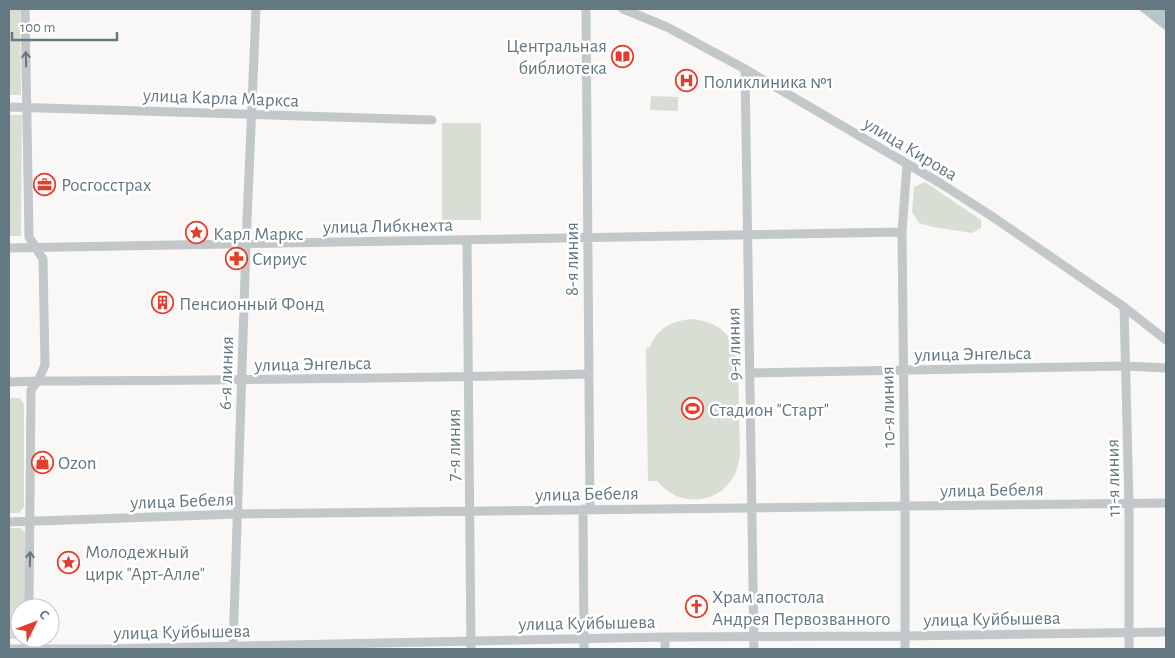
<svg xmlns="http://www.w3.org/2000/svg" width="1175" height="658" viewBox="0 0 1175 658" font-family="'Alegreya Sans',sans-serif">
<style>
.green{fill:#d9ded5}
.water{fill:#b7c7c9}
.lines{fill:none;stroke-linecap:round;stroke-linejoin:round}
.minor{stroke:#c2c7ca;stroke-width:9}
.oneway{stroke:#647881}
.labels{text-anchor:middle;stroke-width:5;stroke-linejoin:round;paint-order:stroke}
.poi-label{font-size:19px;fill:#647881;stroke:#fff;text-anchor:start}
.street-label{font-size:19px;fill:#647881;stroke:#fff}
</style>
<rect width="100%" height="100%" fill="#f9f8f6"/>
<path class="green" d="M9,9H20L21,95H9Z
M651,96L678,97V111L650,110Z
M9,115H22L21,236H9Z
M442,123H481V220H442Z
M925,182L981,220V228L972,233L933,227L919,223L912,212L914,187Z
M691,319C720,322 734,335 738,363L740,453C739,461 738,469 734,476C717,506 678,507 657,481H648L646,365V348L650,347C657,328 672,321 691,319Z
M9,398H20L24,404V507L19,513H9Z
M9,528H21L25,533V608H20V638L25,639H9Z"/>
<path class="water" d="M1138,9H1166V31Z"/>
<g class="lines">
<path class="minor" d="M25,9L29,237L43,259L45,365L38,381L31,390L29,608
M586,9L590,509
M623,9L667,27L745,69L940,183L990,215L1124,307L1166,340
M745,69L754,649
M9,107L432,120
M467,240L471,649
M9,248L902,232
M1124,307L1129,503V649
M750,373L1126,366L1166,368
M9,382L38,381C222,380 405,379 588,374
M583,509L584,649
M9,522L238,514L1166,503
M665,637V649
M9,649H106L665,637L905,636L1166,632
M28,649V638
M233,649L246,244L256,9
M905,649V506L902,232L907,164"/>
</g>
<defs><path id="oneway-shaft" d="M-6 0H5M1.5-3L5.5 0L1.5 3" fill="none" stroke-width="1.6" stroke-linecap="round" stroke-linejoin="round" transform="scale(1.25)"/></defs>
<g class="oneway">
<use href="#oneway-shaft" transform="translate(26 59) rotate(-91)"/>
<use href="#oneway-shaft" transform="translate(30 559) rotate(-89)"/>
</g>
<defs>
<symbol id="library-ring" viewBox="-11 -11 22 22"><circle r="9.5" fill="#fff" stroke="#e13f2e" stroke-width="1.5"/><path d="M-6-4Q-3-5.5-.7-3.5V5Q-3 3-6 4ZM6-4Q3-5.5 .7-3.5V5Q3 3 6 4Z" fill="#e13f2e"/></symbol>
<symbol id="hospital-ring" viewBox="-11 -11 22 22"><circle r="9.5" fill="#fff" stroke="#e13f2e" stroke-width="1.5"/><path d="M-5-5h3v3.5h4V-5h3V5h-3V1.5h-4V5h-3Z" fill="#e13f2e"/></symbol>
<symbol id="office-ring" viewBox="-11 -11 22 22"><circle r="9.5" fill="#fff" stroke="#e13f2e" stroke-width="1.5"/><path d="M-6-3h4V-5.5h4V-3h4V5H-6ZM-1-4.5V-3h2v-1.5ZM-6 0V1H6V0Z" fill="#e13f2e"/></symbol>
<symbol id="sight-ring" viewBox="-11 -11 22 22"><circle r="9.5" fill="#fff" stroke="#e13f2e" stroke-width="1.5"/><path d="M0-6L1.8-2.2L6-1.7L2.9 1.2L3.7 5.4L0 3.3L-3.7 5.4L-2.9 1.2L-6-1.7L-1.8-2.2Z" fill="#e13f2e"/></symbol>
<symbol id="pharmacy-ring" viewBox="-11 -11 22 22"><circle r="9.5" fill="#fff" stroke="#e13f2e" stroke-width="1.5"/><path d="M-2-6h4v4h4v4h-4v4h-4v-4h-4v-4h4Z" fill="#e13f2e"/></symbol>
<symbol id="building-ring" viewBox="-11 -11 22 22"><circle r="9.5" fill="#fff" stroke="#e13f2e" stroke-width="1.5"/><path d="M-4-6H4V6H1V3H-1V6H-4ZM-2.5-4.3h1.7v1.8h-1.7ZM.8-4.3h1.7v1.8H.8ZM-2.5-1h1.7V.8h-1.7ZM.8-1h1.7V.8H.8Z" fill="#e13f2e"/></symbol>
<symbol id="stadium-ring" viewBox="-11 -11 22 22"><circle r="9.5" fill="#fff" stroke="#e13f2e" stroke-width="1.5"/><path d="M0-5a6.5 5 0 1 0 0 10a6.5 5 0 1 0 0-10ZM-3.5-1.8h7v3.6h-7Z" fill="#e13f2e"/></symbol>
<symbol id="shop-ring" viewBox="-11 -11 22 22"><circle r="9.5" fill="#fff" stroke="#e13f2e" stroke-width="1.5"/><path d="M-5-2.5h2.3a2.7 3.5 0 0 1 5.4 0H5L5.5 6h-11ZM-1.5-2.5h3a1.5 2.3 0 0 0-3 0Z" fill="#e13f2e"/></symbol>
<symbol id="church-ring" viewBox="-11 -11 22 22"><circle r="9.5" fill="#fff" stroke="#e13f2e" stroke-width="1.5"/><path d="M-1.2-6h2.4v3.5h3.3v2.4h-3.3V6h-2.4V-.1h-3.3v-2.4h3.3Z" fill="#e13f2e"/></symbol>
</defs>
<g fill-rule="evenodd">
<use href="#library-ring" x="610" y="44" width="25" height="25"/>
<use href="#hospital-ring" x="674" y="68" width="25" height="25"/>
<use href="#office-ring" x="32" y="172" width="25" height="25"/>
<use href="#sight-ring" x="184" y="220" width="25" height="25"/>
<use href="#pharmacy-ring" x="224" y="246" width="25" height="25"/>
<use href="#building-ring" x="150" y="290" width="25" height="25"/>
<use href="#stadium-ring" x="680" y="396" width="25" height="25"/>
<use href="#shop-ring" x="30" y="450" width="25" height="25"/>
<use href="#sight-ring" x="56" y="550" width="25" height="25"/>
<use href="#church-ring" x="684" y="594" width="25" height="25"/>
</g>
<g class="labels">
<g class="poi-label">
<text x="607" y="52" text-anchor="end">Центральная<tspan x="607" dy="22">библиотека</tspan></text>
<text x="703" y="88">Поликлиника №1</text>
<text x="61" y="191">Росгосстрах</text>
<text x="213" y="240">Карл Маркс</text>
<text x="252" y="265">Сириус</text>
<text x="179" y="310">Пенсионный Фонд</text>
<text x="709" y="416">Стадион "Старт"</text>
<text x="58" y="469">Ozon</text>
<text x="85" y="558">Молодежный<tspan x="85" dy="22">цирк "Арт-Алле"</tspan></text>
<text x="712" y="603">Храм апостола<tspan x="712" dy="22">Андрея Первозванного</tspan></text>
</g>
<g class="street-label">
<text transform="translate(221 97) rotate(2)" y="7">улица Карла Маркса</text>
<text transform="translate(911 148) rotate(31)" y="7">улица Кирова</text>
<text transform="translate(388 225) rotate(-1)" y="7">улица Либкнехта</text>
<text transform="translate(571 259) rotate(-90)" y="7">8-я линия</text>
<text transform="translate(733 344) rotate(-91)" y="7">9-я линия</text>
<text transform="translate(973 353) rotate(-1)" y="7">улица Энгельса</text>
<text transform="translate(313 363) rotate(-1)" y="7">улица Энгельса</text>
<text transform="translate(225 373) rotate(-88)" y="7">6-я линия</text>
<text transform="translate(887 407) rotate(-91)" y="7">10-я линия</text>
<text transform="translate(453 445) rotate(-90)" y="7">7-я линия</text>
<text transform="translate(1112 478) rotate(-91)" y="7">11-я линия</text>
<text transform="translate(992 489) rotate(-1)" y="7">улица Бебеля</text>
<text transform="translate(587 493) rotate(-1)" y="7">улица Бебеля</text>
<text transform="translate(182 500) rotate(-2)" y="7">улица Бебеля</text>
<text transform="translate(992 618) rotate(-1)" y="7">улица Куйбышева</text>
<text transform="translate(587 622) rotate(-1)" y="7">улица Куйбышева</text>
<text transform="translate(182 631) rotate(-1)" y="7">улица Куйбышева</text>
</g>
</g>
<rect width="1175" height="658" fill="none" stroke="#647881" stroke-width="20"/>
<g transform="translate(35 623) rotate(48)"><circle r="24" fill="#ffffff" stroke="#c1c9cd"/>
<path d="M0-4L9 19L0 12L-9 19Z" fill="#e13f2e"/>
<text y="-8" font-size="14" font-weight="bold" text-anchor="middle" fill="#647881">С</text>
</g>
<path d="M12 32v8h105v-8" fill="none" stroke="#647881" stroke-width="2.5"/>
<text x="20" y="32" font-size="15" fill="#647881" stroke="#ffffff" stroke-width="4" paint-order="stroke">100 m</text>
</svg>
